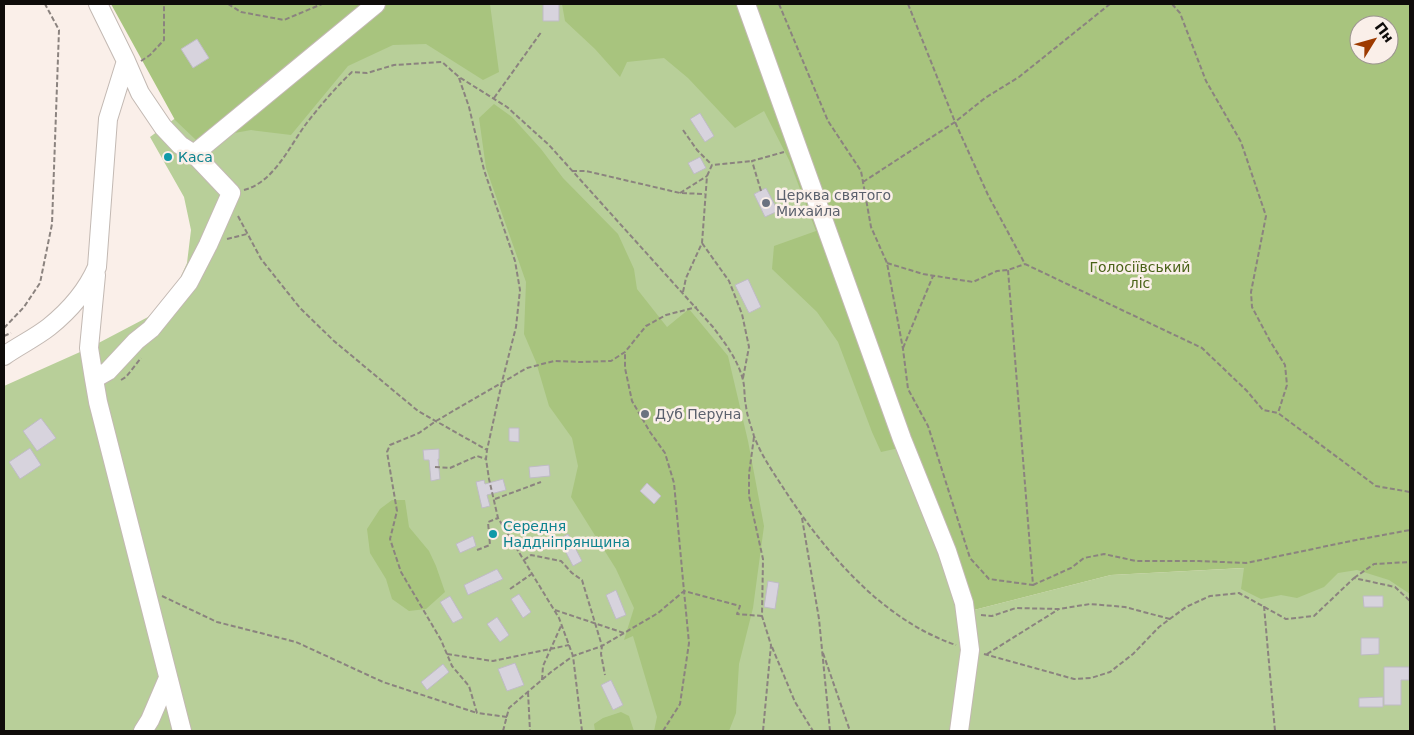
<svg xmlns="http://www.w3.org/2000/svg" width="1414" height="735" viewBox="0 0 1414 735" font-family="'DejaVu Sans',sans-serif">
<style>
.green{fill:#b8cf99}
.forest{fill:#a8c47e;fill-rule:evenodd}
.building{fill:#d7d3dd;stroke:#bfbbc5}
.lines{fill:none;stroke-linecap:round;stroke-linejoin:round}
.minor-casing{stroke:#c3b9b3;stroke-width:20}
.path{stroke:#8b837f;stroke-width:2;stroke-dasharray:5 2.5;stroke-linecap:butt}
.minor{stroke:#fff;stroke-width:18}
.culture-dot{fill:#0f9aa8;stroke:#faefe9;stroke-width:2}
.worship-dot{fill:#6b7280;stroke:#faefe9;stroke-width:2}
.labels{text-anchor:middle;stroke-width:5;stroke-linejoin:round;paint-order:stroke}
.culture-label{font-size:14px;fill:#0d838f;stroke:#faefe9;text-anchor:start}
.worship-label{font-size:14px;fill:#5b616d;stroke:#faefe9;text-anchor:start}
.park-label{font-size:14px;fill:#496217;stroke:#faefe9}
</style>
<rect width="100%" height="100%" fill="#faefe9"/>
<path class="green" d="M329,4H755L974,610L1111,575L1245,568L1410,539V731H4V386L89,348L148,317L174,292L187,263L191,230L184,197L150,137Z"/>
<path class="forest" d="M111,4H490L499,72L483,80L426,44L393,45L348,66L291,135L251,130L196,140L175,120Z
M562,4H1410V594L1389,580L1357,570L1338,573L1324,587L1297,598L1281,595L1261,599L1241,589L1244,568L1111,575L974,610L899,448L881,452L872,432L838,342L817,312L772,269L774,246L816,231L789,160L764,111L735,128L688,78L664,58L627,62L620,77L595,49L565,21ZM1359,25H1389V55H1359Z
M494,104L512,117L541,149L563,178L618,234L634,269L637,289L667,327L689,309L728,356L748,441L764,526L753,608L739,664L736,713L729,731H654L657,717L633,636L624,640L634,608L616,569L571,497L578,466L572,438L549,406L536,362L524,334L526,282L486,168L479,118Z
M392,500H405L409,527L429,551L436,566L445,592L426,609L409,611L392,599L386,579L370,553L367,529L380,509Z
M621,712L629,716L634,731H595L594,724L603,718Z"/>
<path class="building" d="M543,4H559V21H543Z
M197,39L209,58L193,68L181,49Z
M700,113L714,136L705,142L690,119Z
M700,157L706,168L694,174L688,163Z
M766,188L778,211L765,217L754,194Z
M748,279L761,307L749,313L735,285Z
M41,418L56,438L37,451L23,431Z
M509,428H519V442L509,441Z
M30,448L41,465L20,479L9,462Z
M439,449V459H438L440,479L431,481L429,460H424L423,450Z
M549,465L550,476L530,478L529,467Z
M503,479L506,490L487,495L490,506L482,508L476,482L484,480L485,484Z
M647,483L661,496L654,504L640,491Z
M568,534L582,561L573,566L559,539Z
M473,536L476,546L460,553L456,544Z
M497,569L503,579L468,595L464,585Z
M768,581L779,583L775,609L764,607Z
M616,590L626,615L616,619L606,595Z
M519,594L531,612L523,618L511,599Z
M450,596L463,618L453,623L440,602Z
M1363,596H1383V607H1364Z
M497,617L509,635L500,642L487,624Z
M1361,638H1379V654L1361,655Z
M515,663L524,685L507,691L498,669Z
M443,664L449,672L427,690L421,682Z
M1384,667H1409V680H1401V705H1384Z
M611,680L623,705L613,710L601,685Z
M1383,697V707H1359V698Z"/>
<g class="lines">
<defs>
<path id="minor" d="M98,4L126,61L140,93L163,127L180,145L194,154L376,4
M746,4L902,439L947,551L964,603L970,650L959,731
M4,356C18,346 35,338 49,327C69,311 87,290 97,267L108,119L126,61
M94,379L89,348L96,275
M143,731L150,720L168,678
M182,731L98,402L94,379L108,371L136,341L151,329L189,282L208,245L231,193L194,154"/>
</defs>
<use href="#minor" class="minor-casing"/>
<path class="path" d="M228,4L241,12L284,20L322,4
M779,4L828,121L861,171L871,227L887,263L903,349L908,389L928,426L970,558L989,579L1033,585L1008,270
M908,4L955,122L988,195L1025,264L1202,348L1247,391L1263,410L1278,413L1376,486L1410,492
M1172,4L1180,13L1206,81L1241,142L1266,216L1251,292L1252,307L1270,341L1285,365L1287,385L1278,413
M141,61L150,55L164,40V4
M459,78L469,107L484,170L515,261L520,290L516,327L502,382L487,450L486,459L489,479L498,518L559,618L573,656L582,731
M494,98L542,31
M683,130L697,150L712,165
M572,171H586L680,193L705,194
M863,182L955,122L985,98L1019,77L1110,4
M244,190C274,182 289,147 306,124C320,106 335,88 352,72L367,73L394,65L442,62L459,77L507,107L549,145L713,327C725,343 738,360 743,380C745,388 744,398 746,406C747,416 751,426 754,436C761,455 773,472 784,489C825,552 882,620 956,645
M761,191L752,161L784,152
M680,193L707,176
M238,216L261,259L300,308L334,341L418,411L487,450
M227,239L247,234
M702,243L729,281L742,314L749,347L743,378
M887,263L923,274L973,282L997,271L1008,270L1025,264
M683,292L686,278L702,243L707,176L712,165L752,161
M4,328L24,307L40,283L52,224L59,30L45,4
M4,336L11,333
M903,348L933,276
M121,380L126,377L141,358
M754,437L749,474V496L763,559L762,616L771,645L763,731
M435,467L450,468L477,456L486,459
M495,499L541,482
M802,518L819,619L830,731
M477,550L490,545L488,522L498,518
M524,560L531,555L561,561L572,573L582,580L602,646L601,654L605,675
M1354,578L1374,564L1410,562
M1033,585L1071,568L1084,558L1104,554L1136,561H1199L1246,563L1351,541L1410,530
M510,589L533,573
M162,596L217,622L296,642L383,682L477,713
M1264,606L1275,731
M555,610L624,633
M981,615L992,616L1016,608L1059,609L1090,604L1125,607L1170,619
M772,647L795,702L813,731
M823,653L850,731
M447,654L493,661L569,645
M984,654L1074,679L1091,678L1110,672L1133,654L1159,627L1186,607L1210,596L1239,593L1286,619L1314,616L1354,578L1395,587L1410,601
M987,654L1059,609
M542,680L543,666L561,626
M528,692L530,731
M507,717L477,713L469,686L452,666L441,640L401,572L390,539L397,511L387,452L390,445L419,433L436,421L527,368L554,361L581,362L611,361L625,352L646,326L666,315L697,307
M503,731L509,708L551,672L573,656L602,646L658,613L684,591L674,483L665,453L650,432L632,401L625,368V352
M663,731L680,704L689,643L684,591L740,606L737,614L762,616"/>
<use href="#minor" class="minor"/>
</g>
<g class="culture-dot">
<circle cx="168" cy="157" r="5"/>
<circle cx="493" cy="534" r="5"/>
</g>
<g class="worship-dot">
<circle cx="766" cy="203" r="5"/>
<circle cx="645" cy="414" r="5"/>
</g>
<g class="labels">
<g class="culture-label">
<text x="178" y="162">Каса</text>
<text x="503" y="531">Середня<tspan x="503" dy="16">Наддніпрянщина</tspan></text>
</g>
<g class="worship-label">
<text x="776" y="200">Церква святого<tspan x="776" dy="16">Михайла</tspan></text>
<text x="655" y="419">Дуб Перуна</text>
</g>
<g class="park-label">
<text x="1140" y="272">Голосіївський<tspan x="1140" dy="16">ліс</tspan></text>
</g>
</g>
<rect width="1414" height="735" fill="none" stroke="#0f0c0a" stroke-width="10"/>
<g transform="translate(1374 40) rotate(53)"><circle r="24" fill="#faefe9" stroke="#9c9490"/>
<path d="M0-4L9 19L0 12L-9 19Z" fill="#9d3a00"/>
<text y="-8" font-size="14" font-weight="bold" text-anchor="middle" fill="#0f0c0a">Пн</text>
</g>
</svg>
